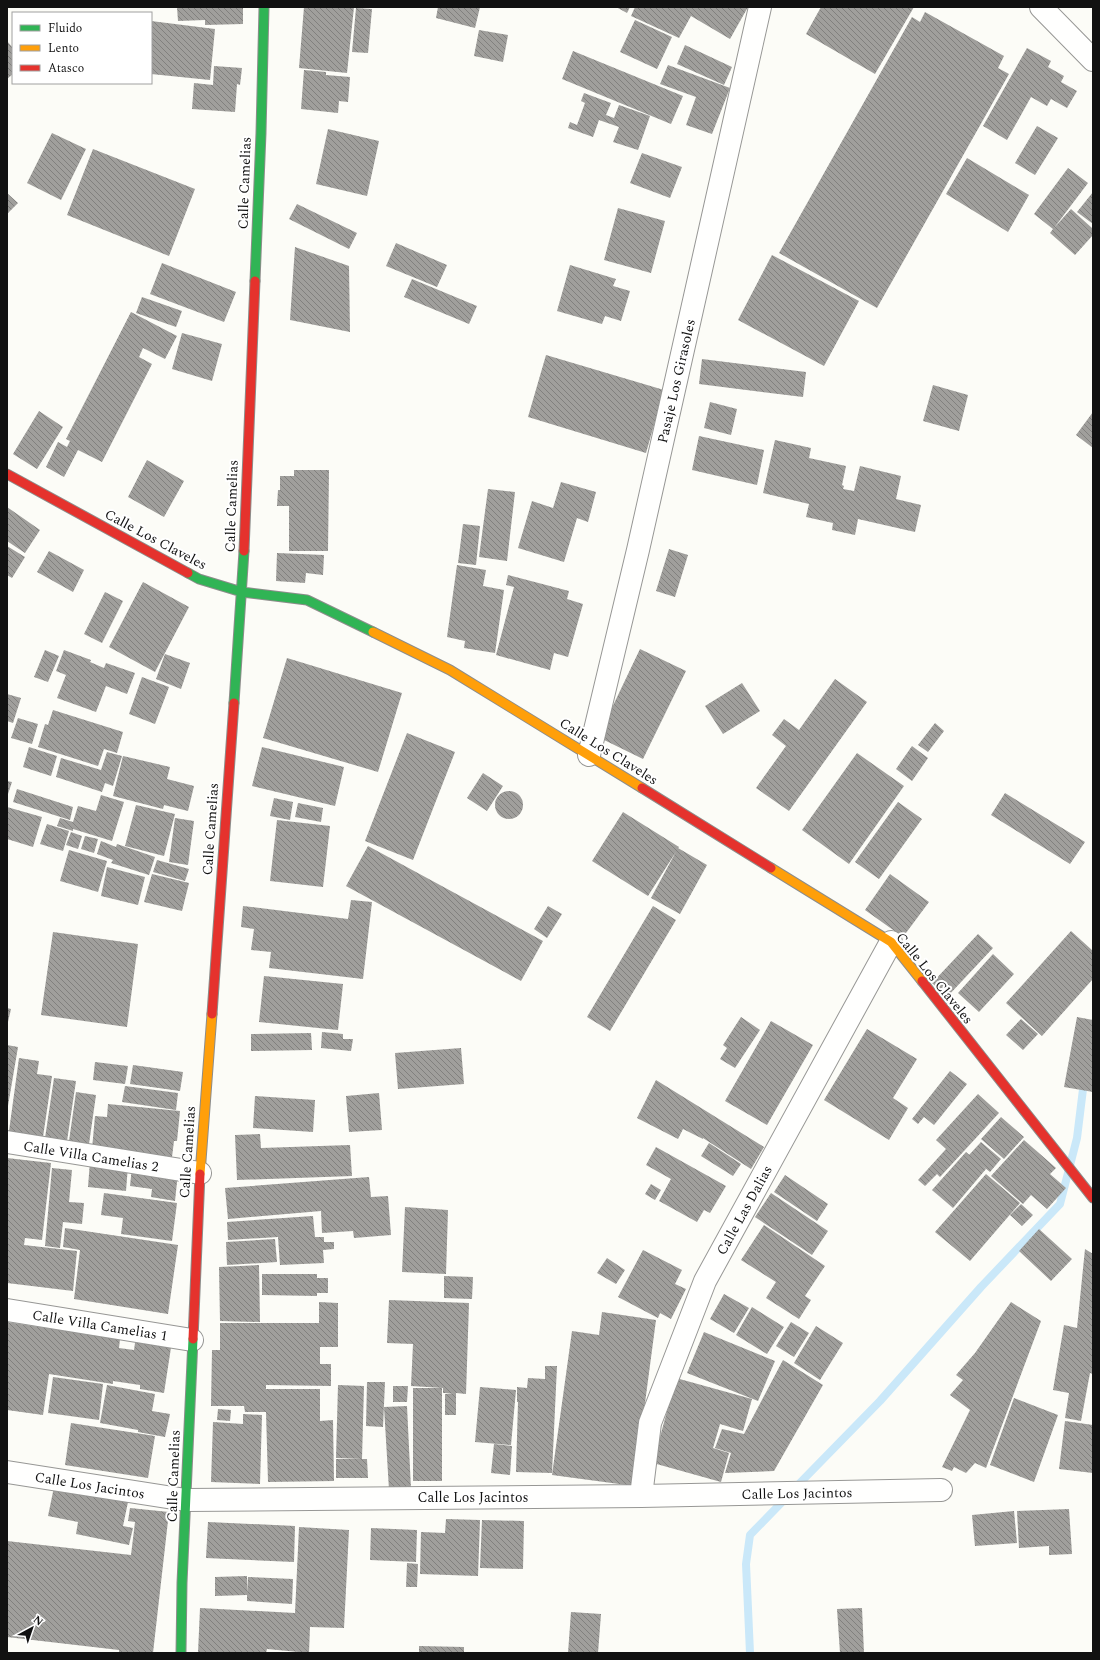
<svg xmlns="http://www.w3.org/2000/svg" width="1100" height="1660" viewBox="0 0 1100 1660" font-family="Spectral,serif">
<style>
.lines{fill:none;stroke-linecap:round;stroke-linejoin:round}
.stream{stroke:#cae8f9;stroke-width:8}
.building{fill:url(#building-back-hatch)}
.street-casing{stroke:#979795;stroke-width:24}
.fast-casing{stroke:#8d8d8b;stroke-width:11}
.slow-casing{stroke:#8d8d8b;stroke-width:11}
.jam-casing{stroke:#8d8d8b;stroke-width:11}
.street{stroke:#fffffe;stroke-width:22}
.fast{stroke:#30b455;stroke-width:9}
.slow{stroke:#ff9f0a;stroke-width:9}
.jam{stroke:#e5322d;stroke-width:9}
.labels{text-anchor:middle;stroke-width:4;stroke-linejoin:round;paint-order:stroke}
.street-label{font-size:14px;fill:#111;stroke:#fff}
</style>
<defs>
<pattern id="building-back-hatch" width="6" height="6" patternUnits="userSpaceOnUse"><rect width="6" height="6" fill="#a09f9c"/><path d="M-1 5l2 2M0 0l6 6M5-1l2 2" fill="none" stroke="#81807e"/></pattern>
</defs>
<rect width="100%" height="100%" fill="#fcfcf7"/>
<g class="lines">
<path class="stream" d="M795,1488L880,1401L981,1287L1060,1204L1077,1138L1084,1081
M750,1653L746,1564L750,1535L787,1497"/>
</g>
<path class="building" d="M177,7H243V24L205,25V20L178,21Z
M304,7H354L347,73L299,68Z
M438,7H480L475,28L436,18Z
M616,7H630L627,13Z
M635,7H748L730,39L691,16L679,38L631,16Z
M821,7H914L875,74L806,34Z
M356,8L372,9L368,53L352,52Z
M925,12L1004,56L998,68L1009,74L877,308L779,253L912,17L920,22Z
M635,20L672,37L657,69L620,52Z
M151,21L215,29L210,80L151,74Z
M479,30L508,35L503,62L474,56Z
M7,41L13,48V74L7,79Z
M685,45L732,67L724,85L677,64Z
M1027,48L1051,61L1048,67L1064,76L1061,82L1077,91L1067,108L1051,99L1047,106L1031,97L1007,140L983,126Z
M573,51L683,96L671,124L562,79Z
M668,65L730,88L712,134L686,125L696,97L660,84Z
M214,66L242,68L240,85L237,84L235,112L192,109L194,83L213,85Z
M304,70L326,72V75L350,77L348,102L339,101L338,113L301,109Z
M584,93L611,103L606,115L614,118L619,105L650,116L638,150L613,142L619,127L599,120L593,137L568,128L570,122L577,125L585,103L581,101Z
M1037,126L1058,138L1035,175L1015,163Z
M328,129L379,141L367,196L316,184Z
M52,133L86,149L61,200L27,183Z
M93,149L195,189L169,256L67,215Z
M642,153L682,167L670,198L630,183Z
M967,158L1029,195L1008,232L946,194Z
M1068,168L1088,183L1054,228L1071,209L1093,229V235L1075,255L1050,233L1053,229L1034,214Z
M1093,192V224L1077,212Z
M7,193L18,203L7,214Z
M297,204L357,233L349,249L289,219Z
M618,208L665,221L651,273L604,260Z
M396,243L447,265L437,287L386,266Z
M295,247L349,266L350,332L290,320Z
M772,255L859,301L824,366L738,320Z
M162,263L236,292L224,322L150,294Z
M570,265L616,279L613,286L630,291L621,321L605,316L602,324L557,311Z
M412,279L477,306L469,324L404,297Z
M142,297L182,311L176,327L136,313Z
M131,312L177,336L165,359L143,348L139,357L152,364L102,462L78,450L64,477L46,467L58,442L67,447L70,441L66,439Z
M182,333L222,344L212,381L172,369Z
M546,355L664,390L646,453L528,417Z
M702,359L806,372L803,397L699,384Z
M933,385L968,395L959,431L923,421Z
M710,402L737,409L731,435L704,428Z
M39,411L63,427L37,469L13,454Z
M1093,412V448L1076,435Z
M699,436L764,450L757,485L692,470Z
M775,440L811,448L809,458L846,466L842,485L844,486L843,489L854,491L860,466L901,476L896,499L921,505L915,532L858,519L855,535L832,530L833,523L806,517L809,504L763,493Z
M147,460L184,481L164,517L128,497Z
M294,470H329L328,551H289V506H277L278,490H280V476H294Z
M561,482L596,492L588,522L577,518L564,562L518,548L532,501L553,508Z
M488,489L515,492L507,561L479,557Z
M7,507L40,530L25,553L7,541Z
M463,524L480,526L476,565L458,563Z
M7,546L25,557L12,578L7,575Z
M669,549L688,555L675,597L656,591Z
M49,551L84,570L73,592L37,572Z
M277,553L324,555L323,575L306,573L305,583L276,581Z
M457,565L486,570L483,586L504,590L495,653L464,648L465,641L447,637Z
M508,575L569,591L567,599L583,604L568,657L554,653L550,670L496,655L514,587L506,585Z
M143,582L189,607L155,672L109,647Z
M105,592L123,601L102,643L84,634Z
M640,649L686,671L643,759L598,737Z
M45,650L59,656L48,682L34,677Z
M64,650L91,660L90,662L104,668L106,663L135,673L127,694L106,686L96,712L57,698L66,675L56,671Z
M165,654L190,663L181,689L156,679Z
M287,658L402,693L378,772L263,738Z
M142,677L169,687L155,724L129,714Z
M835,679L867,702L789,811L756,788L786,746L772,735L784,719L799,730Z
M742,683L760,711L723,734L705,706Z
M7,694L21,698L13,723L7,721Z
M53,710L123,732L117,753L104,749L98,766L38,747L45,724L48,725Z
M18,718L38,724L32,744L11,738Z
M935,723L944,731L928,752L918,745Z
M407,733L455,752L413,860L365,841Z
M912,746L928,758L912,781L896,769Z
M29,747L57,756L51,776L23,767Z
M262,747L344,767L335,806L252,786Z
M107,752L122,756L113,786L105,783L102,792L56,777L61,758L101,770Z
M857,753L904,786L849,864L802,830Z
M123,756L170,767L167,779L194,786L188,811L164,805L163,809L113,796Z
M483,773L503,786L487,811L467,798Z
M7,781L12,782L7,797Z
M17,789L73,807L70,820L13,802Z
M495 805a14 14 0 1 1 28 0a14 14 0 1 1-28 0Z
M1005,793L1085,842L1070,864L991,815Z
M101,795L124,802L112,841L73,829V831L57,826L60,818L73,822L78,806L96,811Z
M274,798L293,802L290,820L270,816Z
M898,802L922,819L879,879L855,862Z
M298,803L323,808L321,822L295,817Z
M136,805L175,814L164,856L125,846Z
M7,807L42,817L33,847L7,839Z
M623,812L679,847L648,896L592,861Z
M175,818L194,821L188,865L169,862Z
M277,820L330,826L323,887L270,881Z
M47,824L69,831L63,851L40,844Z
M71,832L82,836L78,849L66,845Z
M85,836L98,839L94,853L81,849Z
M101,841L116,847L117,844L155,857L149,875L111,863L113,860L97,854Z
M368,846L543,941L521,981L346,886Z
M678,848L707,865L680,914L651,898Z
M69,850L107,861L98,892L60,881Z
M157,860L189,869L185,881L153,872Z
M107,867L145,877L138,905L101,896Z
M152,874L189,883L182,911L144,902Z
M890,874L929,902L903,937L865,910Z
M351,900L372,902L363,979L269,968L271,952L251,950L254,929L241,927L243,906L348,919Z
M548,906L562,914L547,938L534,929Z
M653,906L676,920L610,1031L587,1017Z
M1071,931L1093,951V979L1042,1036L1006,1003Z
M53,932L138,944L127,1027L41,1015Z
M978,934L993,948L947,997L932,983Z
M993,954L1014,974L979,1012L958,993Z
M264,976L343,984L338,1030L259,1022Z
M7,1008L11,1009L8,1022H7Z
M741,1017L760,1030L735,1068L720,1059L727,1048L723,1045Z
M1077,1017L1093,1020V1092L1064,1087Z
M1021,1019L1038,1034L1023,1050L1006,1035Z
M771,1021L813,1045L767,1125L725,1101Z
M867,1029L917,1059L893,1098L908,1108L889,1140L824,1100Z
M322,1032L343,1034V1039H353L351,1051L321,1048Z
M311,1033L312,1050L251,1051V1034Z
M7,1045L18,1047L8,1106H7Z
M461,1048L464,1084L398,1089L395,1053Z
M19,1058L39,1061L37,1074L52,1076L43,1137L9,1131Z
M95,1062L128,1066L125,1084L93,1080Z
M133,1065L183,1072L180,1091L130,1084Z
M950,1071L967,1084L934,1125L924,1117L918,1124L912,1119Z
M54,1078L76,1081L67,1141L45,1138Z
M656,1080L764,1147L751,1169L703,1138V1139L683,1129L678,1139L637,1118Z
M125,1086L178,1093L176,1110L122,1102Z
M76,1092L96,1095L89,1144L69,1141Z
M379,1093L382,1130L349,1132L346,1096Z
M978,1094L999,1113L940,1177L937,1174L925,1186L918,1180L946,1149L936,1140Z
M255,1096L315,1100L313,1132L253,1128Z
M108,1104L180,1111L177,1141H174L172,1157L92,1149L95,1116L107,1117Z
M1001,1117L1024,1137L1004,1159L981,1139Z
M260,1134L261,1148L350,1145L352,1176L237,1180L235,1135Z
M1024,1140L1056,1168L1050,1174L1066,1188L1047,1209L1031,1195L1023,1204L991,1176Z
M981,1142L1001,1159L990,1172L969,1155Z
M709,1143L741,1164L733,1176L701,1156Z
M656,1147L726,1186L710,1213L704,1210L697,1222L659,1201L671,1179L646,1165Z
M966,1152L986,1169L953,1208L932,1190Z
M7,1158L51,1163L42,1240L25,1238L24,1245L77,1251L73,1291L7,1283Z
M90,1161L128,1166L126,1191L88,1187Z
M132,1167L178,1173L175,1201L151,1197L152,1189L130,1186Z
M52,1168L72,1170L69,1202L84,1203L82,1224L63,1222L60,1248L45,1246Z
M986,1174L1020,1203L970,1261L935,1232Z
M785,1175L828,1204L817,1221L774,1192Z
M369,1177L371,1197L388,1196L391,1235L354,1238L353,1231L322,1233L321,1211L228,1219L225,1188Z
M651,1184L661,1190L655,1200L645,1194Z
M104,1193L177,1203L172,1241L121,1234L123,1218L101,1215Z
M771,1193L828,1231L812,1255L755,1217Z
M1021,1204L1033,1215L1022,1226L1010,1215Z
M405,1207L448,1210L446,1274L402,1272Z
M313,1216L315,1237H324V1242H334V1249L323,1250L324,1263L280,1265L278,1237L228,1240L227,1222Z
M764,1225L825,1266L805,1296L811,1300L799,1319L766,1298L776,1282L741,1260Z
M65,1228L178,1245L168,1314L74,1299L80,1250L63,1247Z
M1039,1229L1072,1259L1051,1281L1019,1251Z
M275,1239L277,1262L227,1265L226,1242Z
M1085,1249L1093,1254V1374L1090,1373L1081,1421L1065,1418L1069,1393L1053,1390L1064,1325L1077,1328Z
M643,1250L682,1270L675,1284L686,1289L671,1319L660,1313L658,1318L618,1297Z
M607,1258L625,1270L616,1284L597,1273Z
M259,1265L260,1322L220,1321L219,1267Z
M262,1274H317V1278H328V1293H317V1296L262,1295Z
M444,1276L473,1277L472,1299L444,1298Z
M724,1294L749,1308L734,1333L710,1319Z
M389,1300L469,1303L466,1394L456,1393V1415H445V1394L453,1393H443V1388L411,1386L413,1344L387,1343Z
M319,1302L338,1303V1347H320V1364H331V1386L266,1385V1389H320V1421L333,1420L334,1481L268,1482L266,1412H245L244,1406H211L212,1350H220V1323H319Z
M1011,1302L1041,1321L986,1468L975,1463L966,1473L954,1467L952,1471L942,1467L970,1410L950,1395L963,1380L956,1375L975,1353Z
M752,1307L784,1327L767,1354L736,1335Z
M602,1312L656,1320L634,1486L552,1475L572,1331L599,1335Z
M7,1322L120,1339L119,1348L134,1350L136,1336L172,1341L164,1393L140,1389V1385L113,1381V1384L49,1374L43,1415L7,1410Z
M791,1322L809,1333L794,1357L776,1346Z
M816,1326L843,1343L820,1380L794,1363Z
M704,1332L775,1361L758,1401L687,1373Z
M783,1360L823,1385L774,1471L725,1473L731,1453L715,1448L722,1429L744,1434Z
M545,1366H557L552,1473L516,1472L518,1402H517V1387L527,1388L528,1378L545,1379Z
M53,1377L103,1384L99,1420L48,1413Z
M676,1378L752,1399L743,1431L720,1424L713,1448L729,1453L721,1482L653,1463Z
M367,1382H385L383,1427L366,1426Z
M107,1385L155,1394L152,1411L170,1414L165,1437L138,1432V1430L100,1423Z
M338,1385L364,1386L362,1459L336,1458Z
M393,1386H408L407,1402H393Z
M480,1387L516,1390L511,1445L475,1442Z
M413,1388H442V1481H413Z
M1014,1398L1058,1415L1034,1482L990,1465Z
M407,1406L411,1489L389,1490L384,1407Z
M218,1409L231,1410L230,1421L217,1420Z
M243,1414L262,1415L260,1484L211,1482L213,1422L243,1424Z
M1065,1421L1093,1425V1473L1059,1469Z
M71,1423L155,1436L148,1478L65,1465Z
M494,1444L512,1446L510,1475L491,1473Z
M336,1459H367L368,1478H336Z
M54,1487L128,1502L123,1526L133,1528L129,1545L76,1534L78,1522L48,1516Z
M130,1508L169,1512L153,1653H119V1650L7,1637V1541L131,1555L135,1522L128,1521Z
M1069,1509L1072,1554L1049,1555V1546L1019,1548L1017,1511Z
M1014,1511L1017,1543L975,1546L972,1515Z
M446,1519L480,1520L478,1576L420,1574L421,1532L445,1533Z
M482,1520L524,1521L523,1569L480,1568Z
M208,1522L295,1526L294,1562L206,1558Z
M299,1527L349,1530L344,1628L310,1627L309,1653L267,1649L266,1653H198L200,1608L295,1613Z
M371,1528L417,1530L416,1562L370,1560Z
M407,1563L418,1564L417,1587H406Z
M247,1576V1593L248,1577L293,1579L292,1604L247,1601V1595L215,1596V1577Z
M862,1608L864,1653H840L837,1609Z
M571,1612L601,1614L598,1653H568Z
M419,1646L464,1647V1653H419Z"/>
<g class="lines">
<defs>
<path id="street" d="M1041,7L1093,60
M589,755L638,550L760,7
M7,1142L200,1173
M7,1310L192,1340
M7,1472L186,1500L641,1496L941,1490
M641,1496L650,1423L705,1281L891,942"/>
<path id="fast" d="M255,281L261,133L264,7
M188,573L199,579L242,592L307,600L373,632
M234,703L244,551
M181,1653L182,1583L193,1339"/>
<path id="slow" d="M373,632L450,670L642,788
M771,868L891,942L922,981
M200,1174L212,1014"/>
<path id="jam" d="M7,474L188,573
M244,551L255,281
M642,788L771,868
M922,981L1093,1198
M212,1014L234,703
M193,1339L200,1174"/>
</defs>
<use href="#street" class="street-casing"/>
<use href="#fast" class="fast-casing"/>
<use href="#slow" class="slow-casing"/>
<use href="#jam" class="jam-casing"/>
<use href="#street" class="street"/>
<use href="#fast" class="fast"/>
<use href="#slow" class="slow"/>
<use href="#jam" class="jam"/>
</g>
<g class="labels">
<g class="street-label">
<text transform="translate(244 183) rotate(-88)" y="5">Calle Camelias</text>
<text transform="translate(676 381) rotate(-77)" y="5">Pasaje Los Girasoles</text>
<text transform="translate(231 506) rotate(-88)" y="5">Calle Camelias</text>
<text transform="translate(156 539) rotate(28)" y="5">Calle Los Claveles</text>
<text transform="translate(609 751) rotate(32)" y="5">Calle Los Claveles</text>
<text transform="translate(210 829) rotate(-86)" y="5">Calle Camelias</text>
<text transform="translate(935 978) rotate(51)" y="5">Calle Los Claveles</text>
<text transform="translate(187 1152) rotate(-86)" y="5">Calle Camelias</text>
<text transform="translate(91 1156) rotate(9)" y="5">Calle Villa Camelias 2</text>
<text transform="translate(744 1210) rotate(-61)" y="5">Calle Las Dalias</text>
<text transform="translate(100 1325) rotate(9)" y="5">Calle Villa Camelias 1</text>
<text transform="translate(173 1476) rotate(-88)" y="5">Calle Camelias</text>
<text transform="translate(90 1485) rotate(9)" y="5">Calle Los Jacintos</text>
<text transform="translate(797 1493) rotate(-1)" y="5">Calle Los Jacintos</text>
<text x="473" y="1502">Calle Los Jacintos</text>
</g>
</g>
<rect width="1100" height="1660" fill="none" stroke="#111111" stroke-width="16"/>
<rect x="12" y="12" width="140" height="72" fill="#ffffff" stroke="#a0a0a0"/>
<rect x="20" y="25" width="20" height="6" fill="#30b455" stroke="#a0a0a0"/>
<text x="48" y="32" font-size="12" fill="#111111">Fluido</text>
<rect x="20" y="45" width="20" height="6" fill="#ff9f0a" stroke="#a0a0a0"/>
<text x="48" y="52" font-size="12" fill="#111111">Lento</text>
<rect x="20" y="65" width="20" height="6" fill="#e5322d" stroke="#a0a0a0"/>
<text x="48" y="72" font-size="12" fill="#111111">Atasco</text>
<g transform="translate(32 1628) rotate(40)" stroke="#ffffff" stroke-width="3" paint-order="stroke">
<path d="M0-3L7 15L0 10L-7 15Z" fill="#111111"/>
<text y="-6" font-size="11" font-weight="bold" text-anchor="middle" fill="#111111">N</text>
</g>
</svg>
